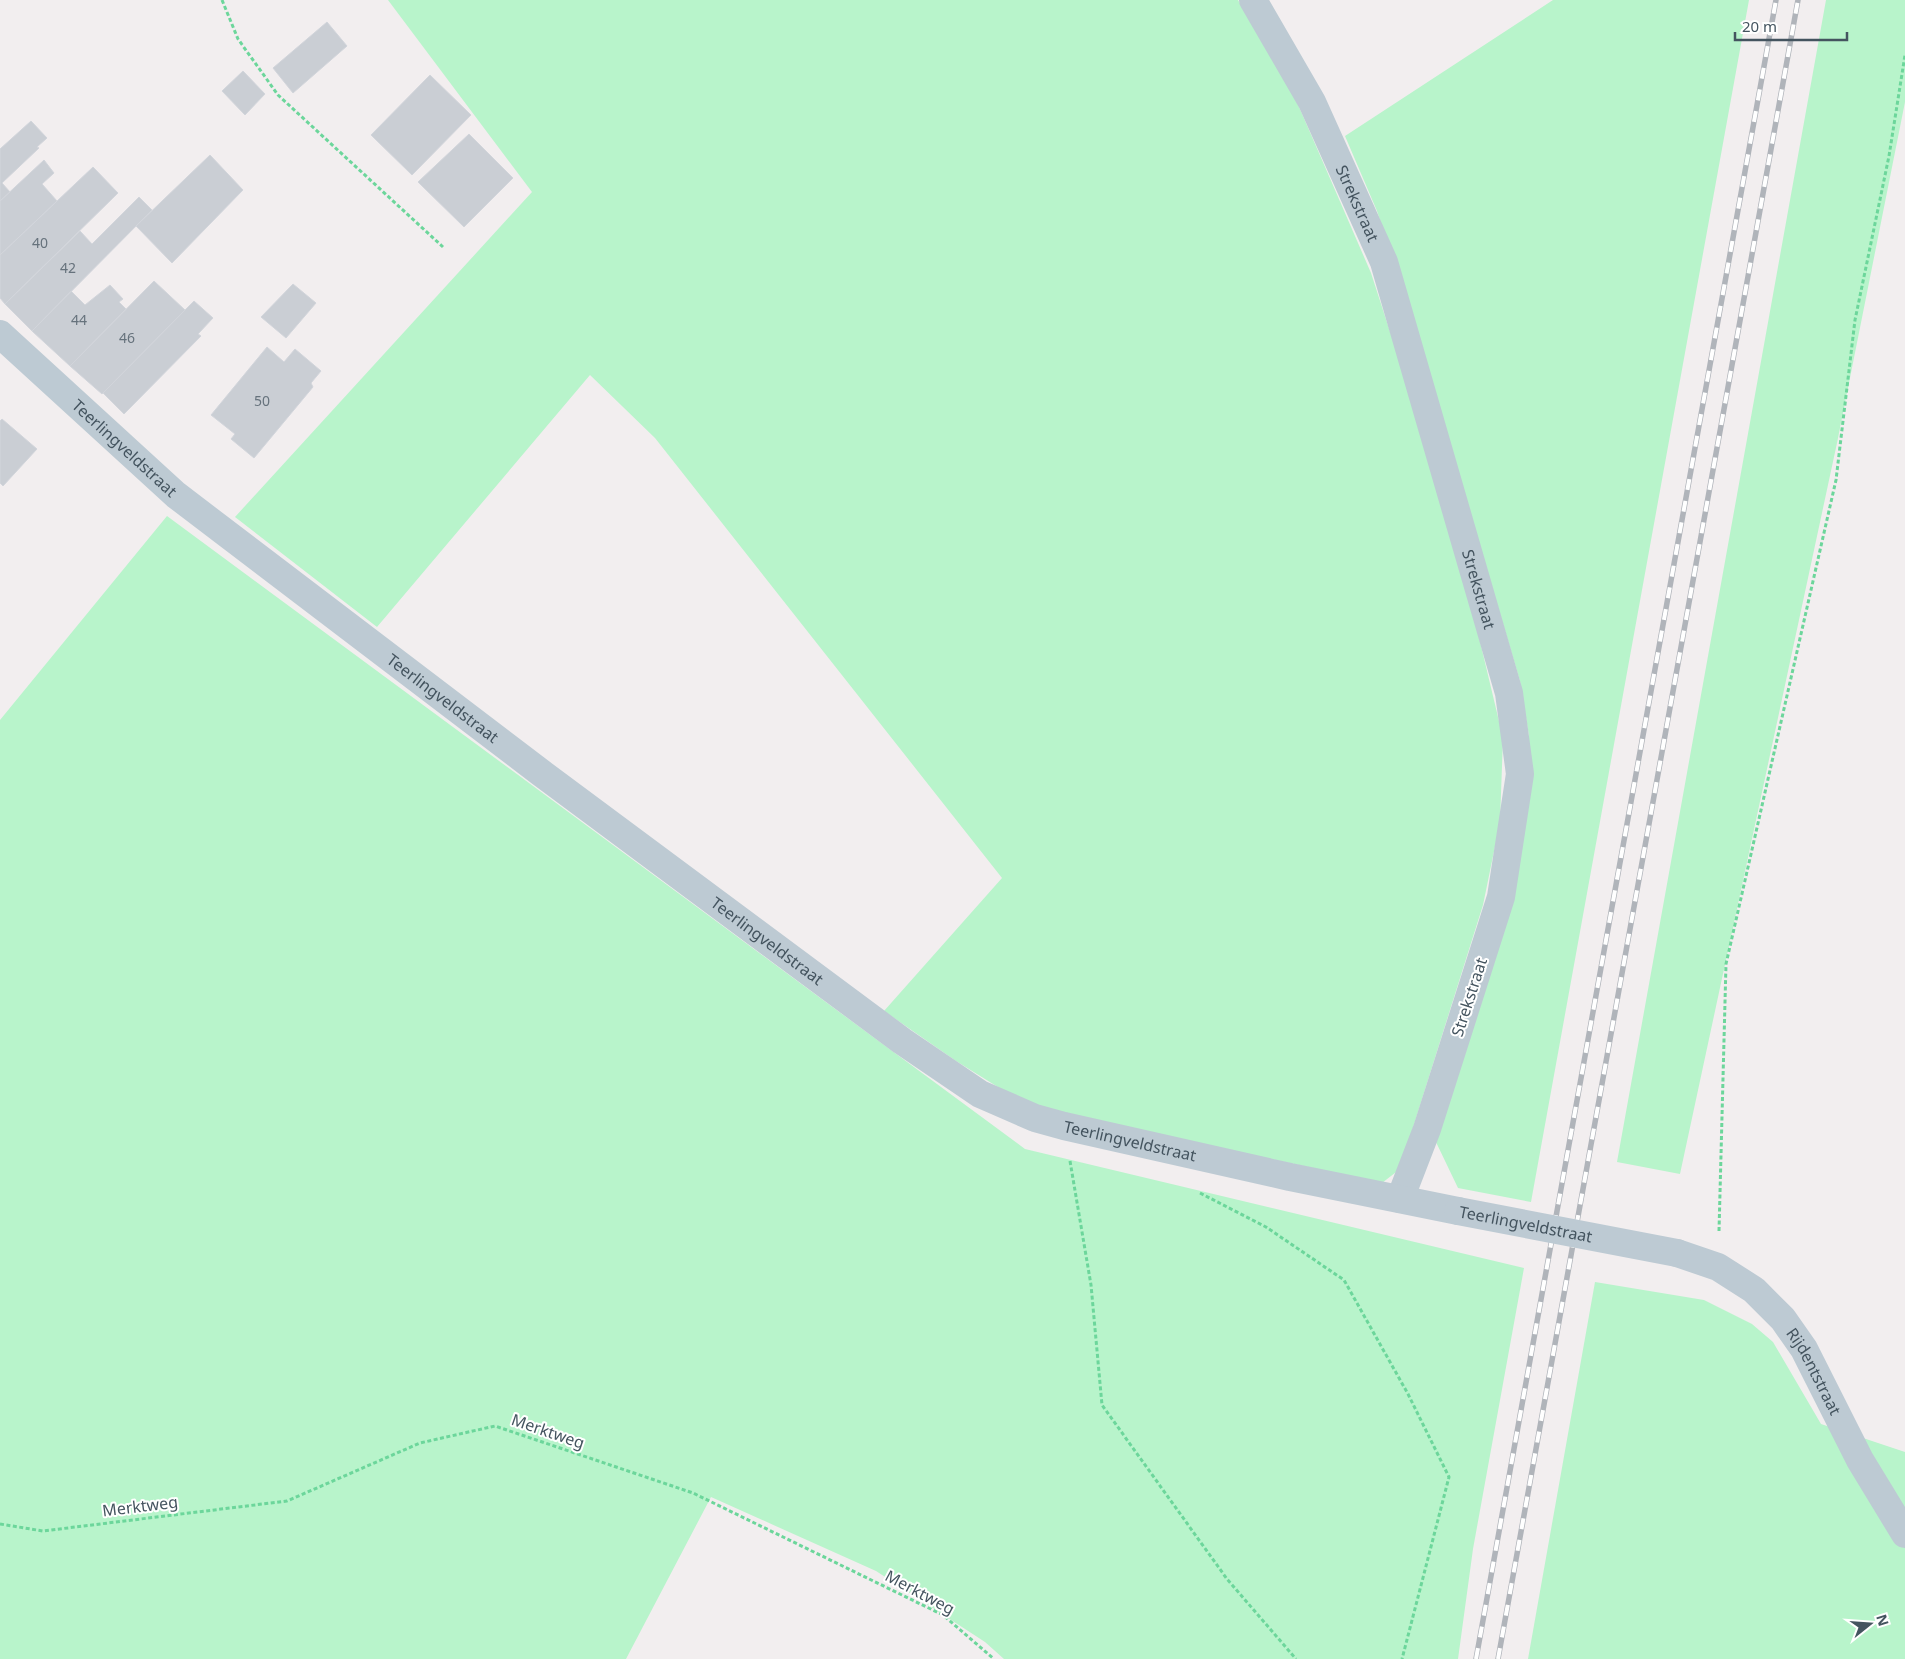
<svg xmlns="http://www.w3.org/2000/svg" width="1905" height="1659" viewBox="0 0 1905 1659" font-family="'Noto Sans',sans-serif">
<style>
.green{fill:#b8f4cb}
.building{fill:#caced4;stroke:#d2d5db}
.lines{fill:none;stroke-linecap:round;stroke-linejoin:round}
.path{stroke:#6cd69b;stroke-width:3;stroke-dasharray:4 2.5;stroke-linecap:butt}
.minor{stroke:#bdcad3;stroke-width:28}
.rail-casing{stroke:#b0b4ba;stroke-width:5.5}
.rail{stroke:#fff;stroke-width:4;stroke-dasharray:11;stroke-linecap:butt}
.minor-bridge{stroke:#bdcad3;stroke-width:28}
.labels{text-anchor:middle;stroke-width:4;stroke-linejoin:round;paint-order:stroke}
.number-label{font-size:14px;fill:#66727c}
.street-label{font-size:16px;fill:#44545f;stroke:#fff}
</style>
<rect width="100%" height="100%" fill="#f2eeef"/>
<path class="green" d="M388,0H1238L1293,93L1371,273L1419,421L1462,566L1503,738L1500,822L1483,905L1400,1169L1382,1183L1030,1107L956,1061L884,1011L1002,878L655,438L590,375L377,627L235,517L532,192Z
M1553,0H1749L1531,1202L1458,1188L1435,1140L1526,810L1529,736L1520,681L1408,304L1377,211L1345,136Z
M1826,0H1905V102L1837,443L1680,1174L1617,1162Z
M167,516L1025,1149L1524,1268L1473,1549L1458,1659H1004L985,1642L876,1571L711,1497L626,1659H0V720Z
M1595,1282L1704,1300L1752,1324L1773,1342L1821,1424L1905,1452V1659H1528Z"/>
<path class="building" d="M327,22L347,46L293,93L273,68Z
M243,71L265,94L245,115L222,91Z
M430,75L471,115L412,175L371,135Z
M31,121L47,138L37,147L39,148L2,183L10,192L0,201V149Z
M469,134L513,178L464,227L418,182Z
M210,155L243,190L172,263L136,226Z
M44,160L54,173L42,184L57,201L0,255V201Z
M93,167L118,193L5,304L0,298V255Z
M139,197L152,210L32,331L5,304L80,231L92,244Z
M154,281L185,310L102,394L70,366Z
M293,284L316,303L286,338L261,317Z
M110,285L123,299L119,302L126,309L70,366L32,331L71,291L85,305Z
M194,301L213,318L198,334L201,336L124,414L103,393Z
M267,347L284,362L295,349L321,371L311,383L313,387L254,458L231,439L235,434L211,415Z
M2,419L37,449L3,486L0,483V421Z"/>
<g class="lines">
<path class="path" d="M222,0L238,39L278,95L443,247
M1070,1161L1091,1285L1102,1405L1227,1579L1296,1659
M1200,1193L1266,1227L1344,1280L1408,1394L1449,1477L1402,1659
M1719,1231L1726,964L1836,480L1855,320L1889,156L1905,55
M0,1524L43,1531L287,1501L420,1443L495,1426L693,1493L943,1615L994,1659"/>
<g class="minor">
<path id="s1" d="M1253,0L1312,102L1384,262L1509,693L1520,774L1501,897L1427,1129L1400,1199"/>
<path id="s2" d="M0,334L176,495L540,772L902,1041L980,1094L1035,1118L1064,1126L1290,1177L1458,1211"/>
<path id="s3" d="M1677,1253L1718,1267L1754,1290L1783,1319L1804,1349L1860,1460L1905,1534"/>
</g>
<defs>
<path id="rail" d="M1476,1659L1776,0
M1498,1659L1798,0"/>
</defs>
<use href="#rail" class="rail-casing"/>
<use href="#rail" class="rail"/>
<path class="minor-bridge" id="s4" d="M1458,1211L1677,1253"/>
</g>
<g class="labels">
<g class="number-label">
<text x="40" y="248">40</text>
<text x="68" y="273">42</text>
<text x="79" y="325">44</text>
<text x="127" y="343">46</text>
<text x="262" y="406">50</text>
</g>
<g class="street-label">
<text dy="6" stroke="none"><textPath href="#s1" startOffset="229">Strekstraat</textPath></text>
<text dy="6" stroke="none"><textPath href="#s2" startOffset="169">Teerlingveldstraat</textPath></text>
<text dy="6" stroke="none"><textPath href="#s1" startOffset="634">Strekstraat</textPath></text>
<text dy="6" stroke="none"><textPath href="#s2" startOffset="574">Teerlingveldstraat</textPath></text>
<text dy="6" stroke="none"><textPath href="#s2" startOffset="979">Teerlingveldstraat</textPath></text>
<text transform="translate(1469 997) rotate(-72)" y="6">Strekstraat</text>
<text dy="6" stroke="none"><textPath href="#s2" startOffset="1399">Teerlingveldstraat</textPath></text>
<text dy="6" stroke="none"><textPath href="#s4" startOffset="69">Teerlingveldstraat</textPath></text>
<text dy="6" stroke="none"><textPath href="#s3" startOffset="188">Rijdentstraat</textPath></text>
<text transform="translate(548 1431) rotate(19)" y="6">Merktweg</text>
<text transform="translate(140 1506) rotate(-7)" y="6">Merktweg</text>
<text transform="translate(920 1592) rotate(28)" y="6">Merktweg</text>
</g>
</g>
<g transform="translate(1870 1624) rotate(73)" stroke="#ffffff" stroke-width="4" paint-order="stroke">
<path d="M0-4L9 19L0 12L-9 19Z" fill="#44545f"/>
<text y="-8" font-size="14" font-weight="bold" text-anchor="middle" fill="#44545f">N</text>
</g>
<path d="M1735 32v8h112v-8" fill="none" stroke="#44545f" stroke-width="2.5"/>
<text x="1742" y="32" font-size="15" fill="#44545f" stroke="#ffffff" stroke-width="4" paint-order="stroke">20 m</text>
</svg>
